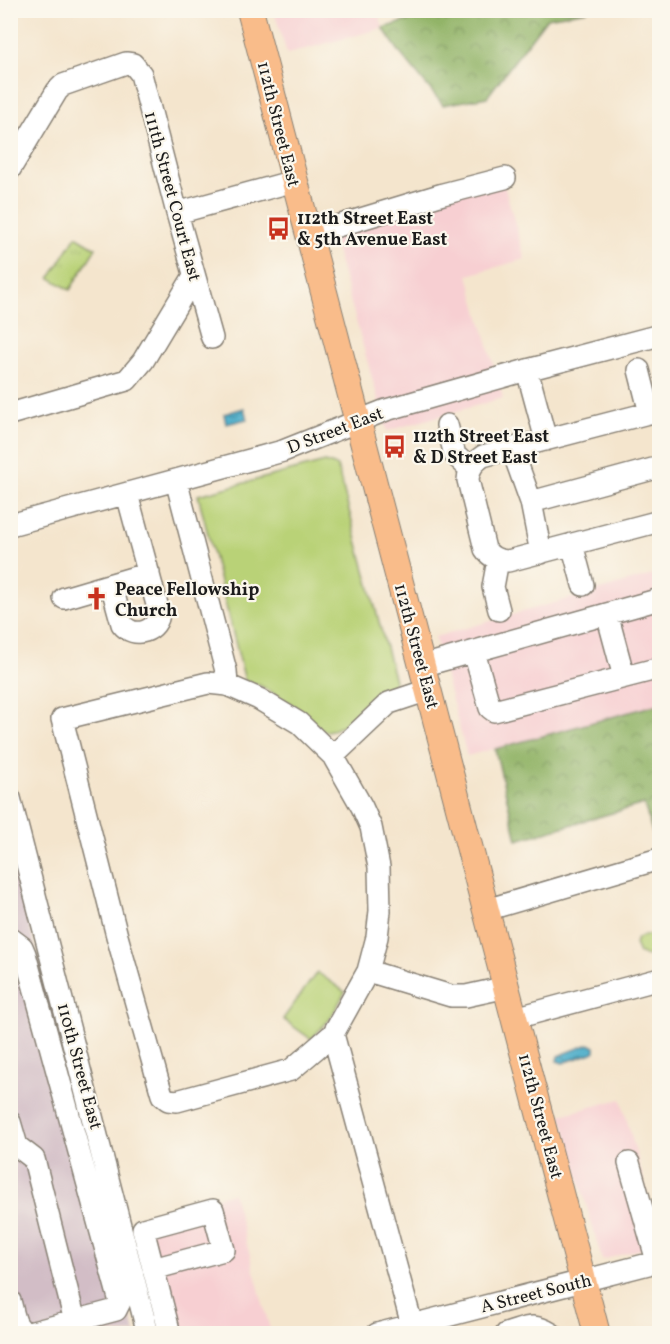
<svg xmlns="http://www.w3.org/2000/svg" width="670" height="1344" viewBox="0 0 670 1344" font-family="Vollkorn,serif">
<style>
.built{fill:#f7cfd2}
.industrial{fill:#d2bdc6}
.grass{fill:#b9d277;stroke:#6a774a;stroke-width:1.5}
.forest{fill:url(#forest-crowns);stroke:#576842;stroke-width:1.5}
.park{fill:url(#park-tufts);stroke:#6a774a;stroke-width:1.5}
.water{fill:url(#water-waves);stroke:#326472;stroke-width:1.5}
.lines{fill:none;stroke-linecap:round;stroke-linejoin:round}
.minor-casing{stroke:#888074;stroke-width:24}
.major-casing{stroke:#888074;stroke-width:28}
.minor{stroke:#fff;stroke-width:21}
.major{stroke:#f9bc8a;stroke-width:26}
.labels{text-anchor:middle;stroke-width:4.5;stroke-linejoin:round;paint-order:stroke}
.street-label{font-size:18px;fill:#1c1c1c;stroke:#fbf7ec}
.poi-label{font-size:18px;font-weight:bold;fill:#1c1c1c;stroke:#fbf7ec;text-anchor:start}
</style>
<defs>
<pattern id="forest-crowns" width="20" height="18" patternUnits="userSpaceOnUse" patternTransform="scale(1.5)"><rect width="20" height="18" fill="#92b468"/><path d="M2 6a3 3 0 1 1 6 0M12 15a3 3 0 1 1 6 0" fill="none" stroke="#769255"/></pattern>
<pattern id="park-tufts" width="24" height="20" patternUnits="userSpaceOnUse" patternTransform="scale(1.5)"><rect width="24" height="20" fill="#b9d277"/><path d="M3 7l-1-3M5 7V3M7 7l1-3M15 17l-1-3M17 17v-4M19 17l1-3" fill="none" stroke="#9eb466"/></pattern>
<pattern id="water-waves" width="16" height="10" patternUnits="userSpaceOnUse" patternTransform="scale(1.5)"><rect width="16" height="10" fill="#49acc9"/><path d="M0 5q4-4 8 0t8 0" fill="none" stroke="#3c8ba2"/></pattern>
</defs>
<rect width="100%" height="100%" fill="#fbf7ec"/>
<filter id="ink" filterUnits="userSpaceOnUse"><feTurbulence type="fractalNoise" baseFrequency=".0167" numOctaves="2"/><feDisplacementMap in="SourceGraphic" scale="12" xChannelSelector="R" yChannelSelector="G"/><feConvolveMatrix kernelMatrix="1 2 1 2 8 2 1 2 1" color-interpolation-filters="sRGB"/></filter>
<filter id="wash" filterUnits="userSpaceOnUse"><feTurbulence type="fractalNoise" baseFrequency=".008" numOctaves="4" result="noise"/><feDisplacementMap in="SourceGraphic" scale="24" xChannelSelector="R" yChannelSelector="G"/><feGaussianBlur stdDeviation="1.35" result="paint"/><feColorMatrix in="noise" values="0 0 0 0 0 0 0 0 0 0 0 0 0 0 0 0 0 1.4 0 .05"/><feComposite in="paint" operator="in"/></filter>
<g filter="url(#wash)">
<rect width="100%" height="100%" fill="#f4e5cd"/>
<path class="built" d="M274,11H378L383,28L287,54Z
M500,170L525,259L468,275L503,398L387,431L327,218Z
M659,573V704L467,756L435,637Z
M621,1099L659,1236V1244L602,1260L561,1115Z
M233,1193L271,1333H164L133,1220Z"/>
<path class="industrial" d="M11,854L135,1333H11Z"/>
<path class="grass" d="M325,462L337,466L395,681L392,686C387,688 382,689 378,692C361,703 346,732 324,731L290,703L261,686L245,681L198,495Z
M317,972L345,992L330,1019L311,1039L283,1019Z"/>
<path class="forest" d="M444,10H587V11L547,18L487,97L443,105L400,53L383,28Z
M659,704V855L644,804L517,840L495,749Z"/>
<path class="park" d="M76,236L96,248L70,290L50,278Z
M659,932V952L647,956L639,953L635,944L637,938Z"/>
<path class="water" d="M244,408L247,419L226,424L224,414Z
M589,1044L595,1047V1051L592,1053L563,1063L557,1061L558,1056Z"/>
</g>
<g filter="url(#ink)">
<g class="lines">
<defs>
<path id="minor" d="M10,169L57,91L63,85L126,63L133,64L141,74L177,213L212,338
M177,213L294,181
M308,235L443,194L505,178
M527,370L546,440
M639,370L650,413
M660,410L483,456C473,463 469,468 468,480L485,549C491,558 498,560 508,561L660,521
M10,414L127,380L143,361L194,276
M447,425L455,455L470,469
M512,449L531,502L541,553
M176,480L226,671L227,685
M531,502L660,467
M10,525L283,451L386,410L527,370L660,335
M572,544L583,585
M498,560L493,587L499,610
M111,584L122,624C134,640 159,631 159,612L127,494
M64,598L149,573
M607,614L624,677
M474,652L490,708L494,711L660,668
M422,666L660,599
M208,683L227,685L259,699L299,723L333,756L362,807L371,827L379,867L380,911L377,937L368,971L333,1034L291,1070L177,1101L168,1100L162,1095L117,936L62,719Z
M333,756L389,703L428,690
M10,798L148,1334
M486,910L659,859
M10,938L22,947L25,954L120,1302L116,1310L29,1333C14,1331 14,1313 10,1301
M368,971L451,996H466L507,987
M515,1018L660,979
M333,1034L412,1325
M10,1122L17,1146L34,1159L78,1333
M629,1163L657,1261
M153,1269L224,1250L213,1210L143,1229L170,1334
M377,1334L660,1261
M506,1334C527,1328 532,1322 552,1334"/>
<path id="major" d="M250,10L597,1334"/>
</defs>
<use href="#minor" class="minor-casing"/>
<use href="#major" class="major-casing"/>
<use href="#minor" class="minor"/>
<use href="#major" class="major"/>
</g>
</g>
<defs>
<symbol id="bus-bare" viewBox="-9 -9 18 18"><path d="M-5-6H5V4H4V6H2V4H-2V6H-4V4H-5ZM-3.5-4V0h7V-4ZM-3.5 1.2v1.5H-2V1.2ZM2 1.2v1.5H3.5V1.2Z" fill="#c8321e" stroke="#fbf7ec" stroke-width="2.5" paint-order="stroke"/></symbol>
<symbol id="church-bare" viewBox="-9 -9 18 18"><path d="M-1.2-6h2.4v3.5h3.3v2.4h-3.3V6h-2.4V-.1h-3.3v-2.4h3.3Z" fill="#c8321e" stroke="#fbf7ec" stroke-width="2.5" paint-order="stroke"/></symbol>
</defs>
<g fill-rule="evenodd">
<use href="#bus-bare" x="262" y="212" width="33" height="33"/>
<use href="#bus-bare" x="378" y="430" width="33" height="33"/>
<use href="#church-bare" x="80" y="582" width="33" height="33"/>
</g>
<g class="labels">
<g class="street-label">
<text transform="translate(279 124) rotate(76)" y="6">112th Street East</text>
<text transform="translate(173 196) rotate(75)" y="6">111th Street Court East</text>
<text transform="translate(335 430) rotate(-21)" y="6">D Street East</text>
<text transform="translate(417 646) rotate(75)" y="6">112th Street East</text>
<text transform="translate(80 1066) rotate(75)" y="6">110th Street East</text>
<text transform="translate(541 1116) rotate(75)" y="6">112th Street East</text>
<text transform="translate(536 1293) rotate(-14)" y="6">A Street South</text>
</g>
<g class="poi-label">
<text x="297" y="224">112th Street East<tspan x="297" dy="21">&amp; 5th Avenue East</tspan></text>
<text x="413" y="442">112th Street East<tspan x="413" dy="21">&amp; D Street East</tspan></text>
<text x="115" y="595">Peace Fellowship<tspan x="115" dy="21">Church</tspan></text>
</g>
</g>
<rect width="670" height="1344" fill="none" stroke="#fbf7ec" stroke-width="36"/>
</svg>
